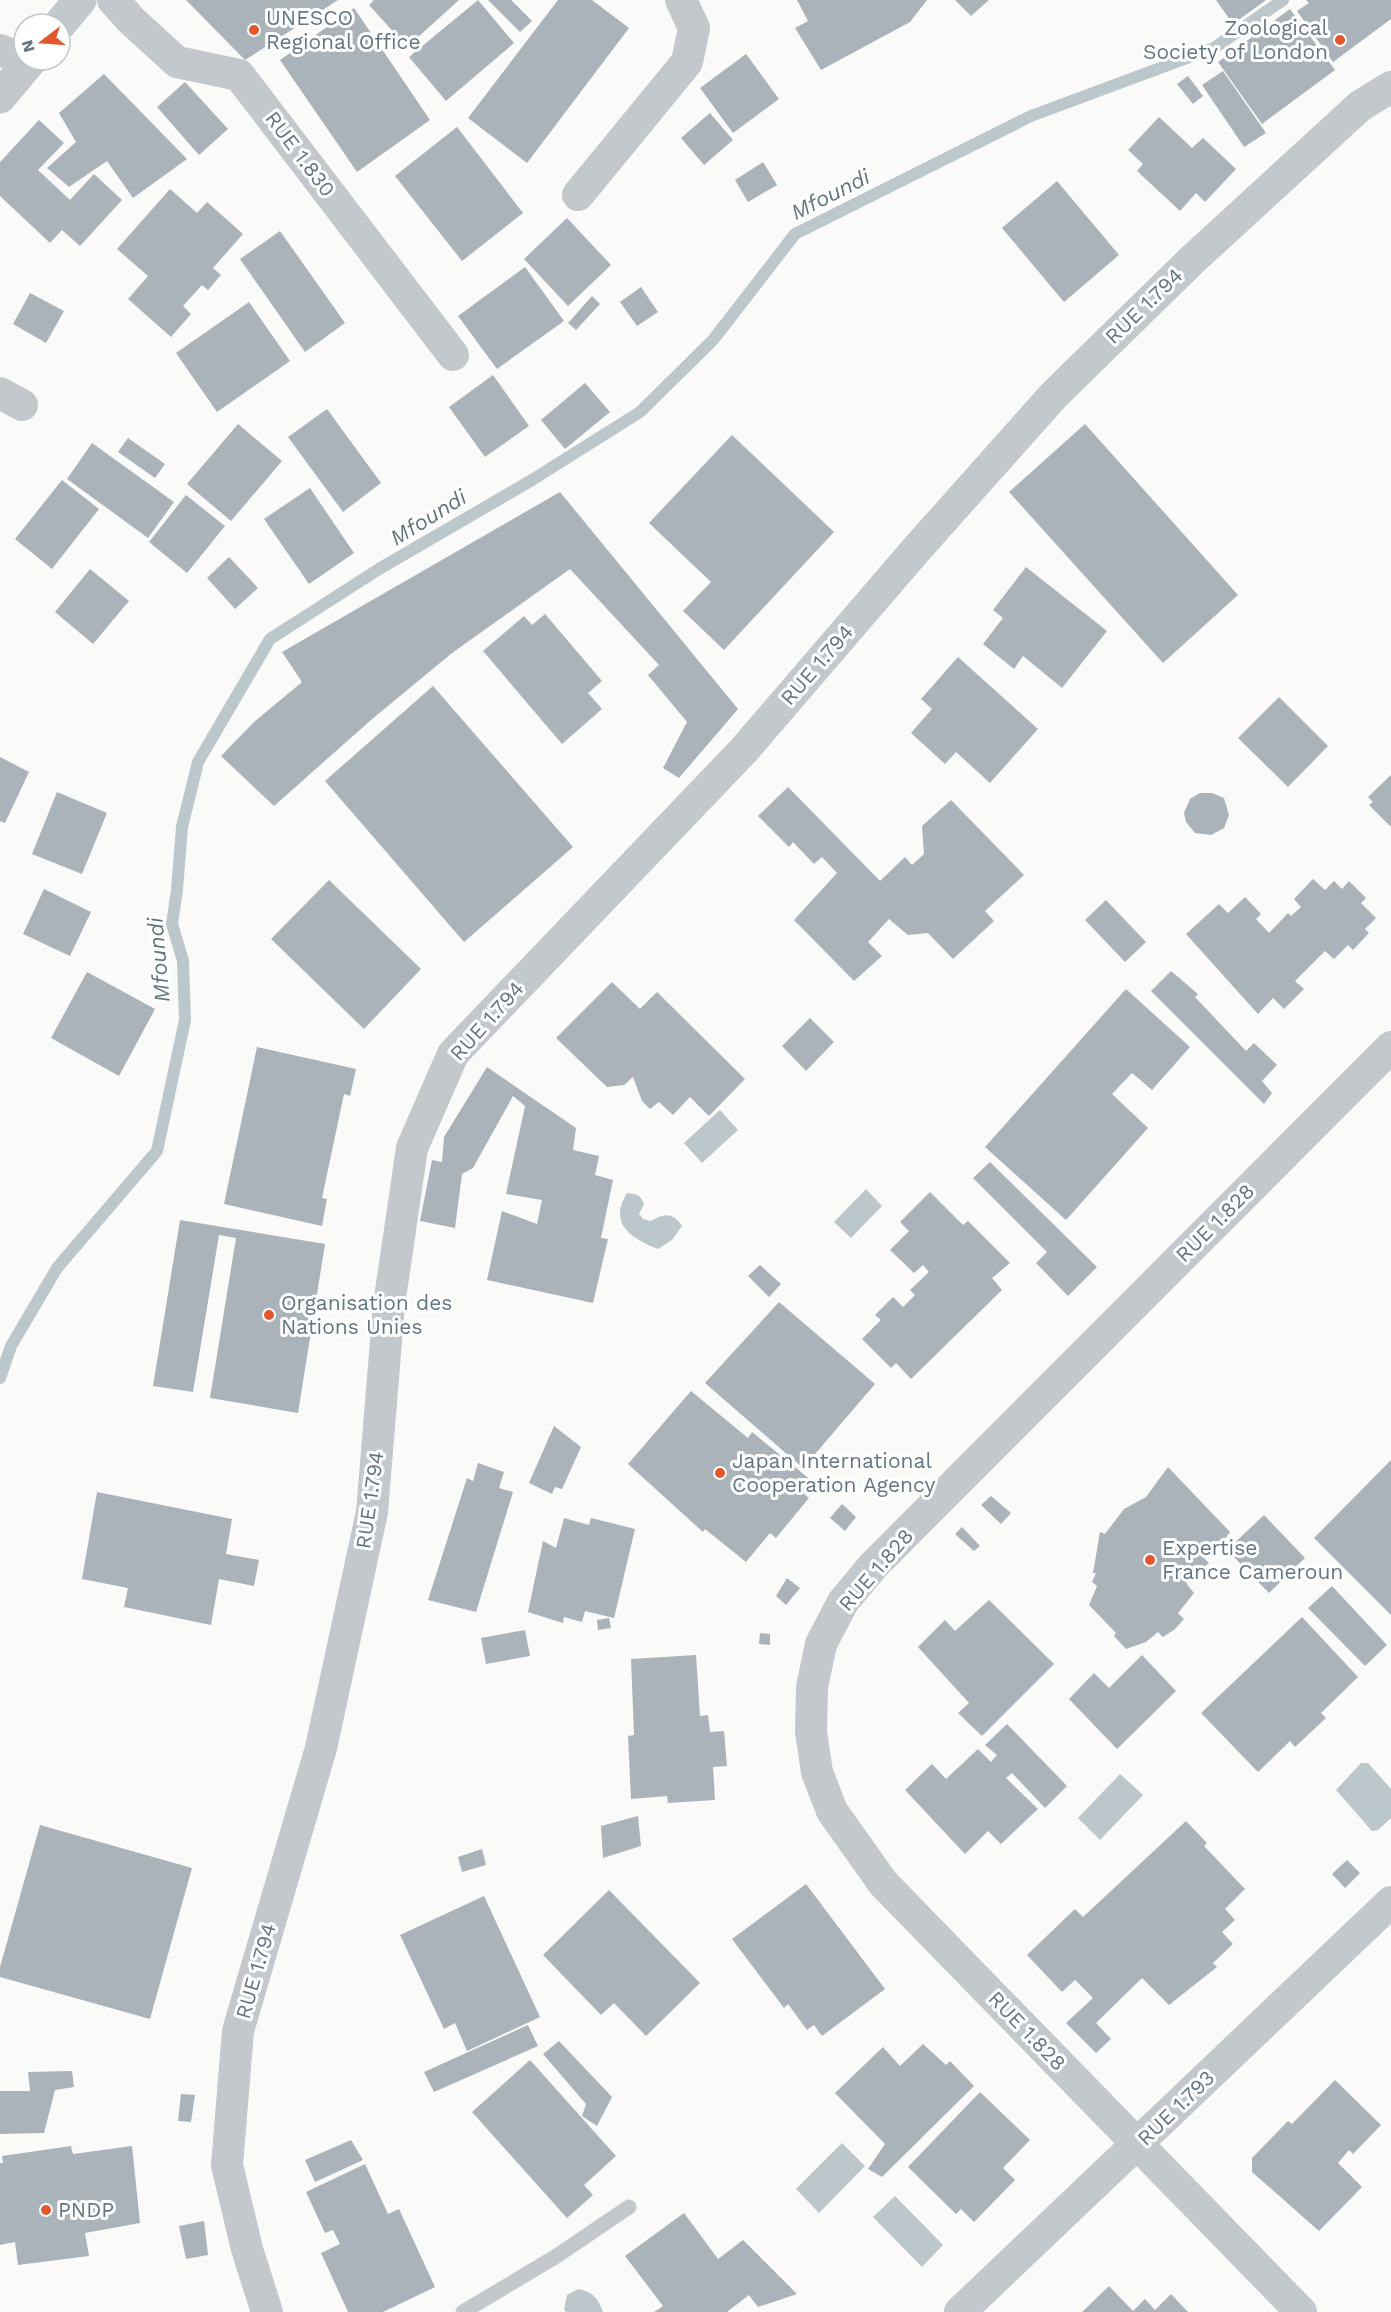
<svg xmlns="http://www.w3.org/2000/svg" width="1391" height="2312" viewBox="0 0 1391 2312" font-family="'Work Sans',sans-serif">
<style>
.water{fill:#bbc7cb}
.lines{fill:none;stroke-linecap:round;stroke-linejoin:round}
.stream{stroke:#bbc7cb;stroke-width:12}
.building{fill:#aab3b9}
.service{stroke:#c3c8cc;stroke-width:15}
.minor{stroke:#c3c8cc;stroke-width:32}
.tertiary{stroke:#c3c8cc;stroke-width:33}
.poi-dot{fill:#e4572e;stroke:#fff;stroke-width:2}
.labels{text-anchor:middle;stroke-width:6;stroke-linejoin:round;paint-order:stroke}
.poi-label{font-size:21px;fill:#657683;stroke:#fff;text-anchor:start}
.street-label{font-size:21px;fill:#657683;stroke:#fff}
.water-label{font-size:22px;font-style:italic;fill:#60757c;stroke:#fff}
</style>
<rect width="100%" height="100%" fill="#fafaf8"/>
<path class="water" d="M720,1110L738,1130L702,1163L684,1143Z
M866,1189L882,1206L851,1238L834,1222Z
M627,1193C636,1194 641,1195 644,1204L639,1214L643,1219L651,1221C664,1213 673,1212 682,1226L672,1240L658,1249C631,1238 608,1224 627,1193Z
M1361,1763H1368L1391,1789V1818L1378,1830L1372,1831L1336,1790Z
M1120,1774L1143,1795L1100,1840L1078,1818Z
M842,2143L865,2166L819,2213L796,2189Z
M895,2196L943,2245L922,2267L873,2217Z
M578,2289C593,2292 598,2298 603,2312H566L564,2310L567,2295Z"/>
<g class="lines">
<path class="stream" d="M0,1378L11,1346L57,1268L157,1151L185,1020L183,961L172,924L177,890L182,827L198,762L270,639L379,569L532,480L640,412L713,340L795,234L1031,116L1214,48L1283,0"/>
</g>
<path class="building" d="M186,0H338L245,60Z
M374,0H459L407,47L369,5Z
M478,0L514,43L446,101L409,57Z
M488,0H511L532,21L520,32Z
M558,0H592L629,28L527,163L468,118Z
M797,0H927L910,22L821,70L795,28L808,21Z
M955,0H989L971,16Z
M1216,0H1266L1233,24Z
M1306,0H1391V19L1333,62L1297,11L1309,3Z
M354,8L430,120L357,172L280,60Z
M1290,9L1335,70L1262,124L1218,62Z
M746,54L779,99L733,133L700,88Z
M1223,71L1266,133L1244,147L1202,85Z
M104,74L187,159L133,198L107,161L69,187L47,168L76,142L59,113Z
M1188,76L1203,96L1193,104L1177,84Z
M185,82L228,129L199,155L157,107Z
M710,113L733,140L704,165L681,138Z
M1159,117L1192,148L1203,138L1236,169L1205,202L1196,193L1180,211L1137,171L1143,164L1128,150Z
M39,120L64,143L38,170L70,200L94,174L122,200L80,246L62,230L50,243L0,196V162Z
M457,127L523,213L462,261L395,176Z
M763,162L777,185L748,202L735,180Z
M1057,181L1119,255L1064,302L1002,228Z
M170,189L197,213L207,202L243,234L213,268L221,275L208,290L202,285L183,306L191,314L171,337L128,299L148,276L117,249Z
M567,218L611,265L568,306L524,259Z
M280,231L345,323L305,352L240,259Z
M525,267L564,321L497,369L458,316Z
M641,287L658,312L637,326L620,302Z
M30,293L64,311L46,343L13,324Z
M592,296L600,304L576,330L568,323Z
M249,302L290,361L217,412L176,353Z
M493,375L529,426L485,457L449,407Z
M585,383L610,412L565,449L541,420Z
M327,409L381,483L343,512L288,437Z
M238,424L282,461L231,521L187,484Z
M1085,424L1238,595L1163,663L1009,492Z
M732,435L834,532L724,650L683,611L711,582L649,523Z
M128,438L165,464L155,478L118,452Z
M92,443L174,502L148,538L67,479Z
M62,480L99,509L52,569L15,539Z
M310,488L354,553L309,584L264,519Z
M560,492L738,709L679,778L663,768L687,722L648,675L659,665L570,569L452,653L371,720L274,806L221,756L254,722L302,682L282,652Z
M186,495L225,526L187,573L149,542Z
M229,557L258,588L235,609L207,578Z
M1026,567L1107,631L1062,688L1023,656L1014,669L983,644L1003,618L993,610Z
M90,569L129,601L93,644L55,612Z
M545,614L602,681L588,693L602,709L562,744L483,651L524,616L532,625Z
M958,657L1038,729L990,783L956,752L945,764L911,733L932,709L921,699Z
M433,686L573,847L464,942L325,781Z
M1279,697L1328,746L1288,787L1238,738Z
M0,757L29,772L5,823L0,821Z
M1391,775V827L1369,805L1373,802L1368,797Z
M788,787L880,881L905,857L912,865L924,854L922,826L951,800L1024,875L985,911L994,921L953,959L928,933L908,935L889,919L868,942L882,956L854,981L794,920L837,873L822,857L814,864L793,842L789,847L758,816Z
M57,792L107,813L82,874L32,854Z
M1200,793H1212L1224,798L1229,815L1224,828L1211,835L1195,833L1186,822L1184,813L1190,799Z
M1313,879L1325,890L1334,881L1342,889L1349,881L1366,898L1361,903L1376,918L1365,929L1369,933L1353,950L1348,945L1334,959L1325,951L1295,981L1304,989L1284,1009L1273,998L1258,1014L1186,934L1219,904L1228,913L1245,897L1261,914L1256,919L1269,933L1288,913L1291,916L1301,907L1294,899Z
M329,880L421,969L364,1029L271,939Z
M44,889L91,912L70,956L23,934Z
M1106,900L1146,942L1125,962L1085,920Z
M1171,971L1198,994L1195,997L1246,1051L1254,1043L1277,1065L1262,1081L1272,1093L1264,1104L1151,991Z
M87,972L155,1009L119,1076L51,1038Z
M612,982L640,1009L657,992L745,1079L709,1116L690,1097L673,1115L659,1102L650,1109L642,1101L633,1077L624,1085L607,1087L556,1038Z
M1126,989L1190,1047L1152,1090L1132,1073L1112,1094L1148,1128L1066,1220L985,1147Z
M810,1018L834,1042L806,1071L782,1046Z
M257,1047L356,1069L350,1096L344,1094L322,1198L327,1199L322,1226L224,1204Z
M487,1067L576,1128L573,1150L599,1156L595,1175L613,1180L601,1238L608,1239L593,1303L487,1280L502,1211L537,1224L542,1200L506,1194L525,1106L513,1096L473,1168L462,1174L455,1228L420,1221L432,1160L442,1162L444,1137Z
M990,1162L1097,1267L1068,1296L1036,1263L1047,1252L973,1178Z
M930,1192L963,1225L968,1221L1010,1263L992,1278L1002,1290L911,1379L896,1363L891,1368L862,1339L881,1320L875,1315L893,1297L903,1307L915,1295L910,1290L929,1272L923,1265L914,1273L890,1250L909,1231L900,1222Z
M180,1220L325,1244L298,1413L210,1398L236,1238L219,1235L193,1392L153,1386Z
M760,1265L781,1284L769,1297L748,1276Z
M779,1302L875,1384L803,1468L705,1383Z
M691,1391L748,1438L752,1432L812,1481L803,1493L809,1498L776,1538L770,1533L746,1562L705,1529L703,1532L628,1464Z
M554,1426L581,1447L562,1489L555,1487L552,1494L529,1483Z
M1391,1460V1615L1314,1538Z
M478,1463L504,1472L499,1488L513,1492L476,1612L428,1600L467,1478L473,1481Z
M1168,1467L1230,1532L1220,1546L1202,1556L1209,1563L1186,1583L1194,1593L1178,1613L1184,1619L1175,1629L1163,1637L1158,1632L1146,1642L1126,1649L1114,1636L1116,1633L1089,1605L1097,1586L1092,1582L1096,1573H1093L1100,1532L1105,1534L1124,1509L1146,1497Z
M97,1492L232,1519L226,1554L259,1560L254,1586L219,1579L211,1625L124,1607L128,1588L82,1579Z
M991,1496L1011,1513L1001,1524L981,1505Z
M842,1504L856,1517L845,1531L830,1518Z
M1264,1515L1305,1558L1269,1593L1227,1550Z
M564,1518L589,1525L591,1518L635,1529L614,1618L585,1611L582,1622L564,1617L563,1623L528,1612L543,1541L556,1548Z
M962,1527L980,1546L974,1551L955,1534Z
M787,1578L800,1588L786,1605L776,1596Z
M1332,1586L1387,1645L1365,1666L1308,1608Z
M989,1600L1054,1664L982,1736L958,1713L969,1703L918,1647L945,1620L955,1631Z
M1302,1617L1358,1677L1321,1713L1326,1718L1295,1747L1290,1741L1258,1772L1201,1713Z
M609,1618L611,1628L598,1630L597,1620Z
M525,1630L530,1656L486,1664L481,1638Z
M760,1633L770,1634V1645L759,1644Z
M696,1655L700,1716L708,1715L710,1732L724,1731L727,1766L713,1767L715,1800L668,1803L667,1796L631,1799L628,1736L634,1735L631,1659Z
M1142,1655L1176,1691L1117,1749L1069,1699L1094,1673L1109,1688Z
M1007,1724L1067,1786L1045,1808L1012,1773L1006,1778L1038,1809L1001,1844L988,1831L965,1854L905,1790L932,1764L946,1779L978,1749L991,1762L997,1755L985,1745Z
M638,1816L641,1846L603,1858L601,1826Z
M1186,1821L1207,1843L1204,1846L1245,1889L1225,1909L1235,1920L1222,1932L1233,1944L1213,1963L1217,1967L1169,2005L1142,1978L1096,2023L1111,2039L1096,2053L1066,2023L1093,1998L1075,1980L1062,1992L1027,1955L1075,1909L1083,1917Z
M40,1825L192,1868L150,2019L0,1977V1967Z
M482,1849L486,1865L462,1872L458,1857Z
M1347,1860L1360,1873L1345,1888L1332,1874Z
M806,1884L885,1989L822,2036L814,2025L807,2030L788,2004L784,2008L732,1939Z
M609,1890L700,1983L646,2036L614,2003L601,2015L543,1955Z
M484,1896L540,2017L467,2051L455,2023L444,2029L400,1935Z
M528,2025L538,2046L434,2092L424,2072Z
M559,2041L612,2097L597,2126L582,2116L586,2104L543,2054Z
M923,2044L946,2065L950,2061L974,2086L882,2177L868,2169L885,2144L835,2093L883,2047L900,2066Z
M530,2060L616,2156L584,2185L593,2195L567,2218L472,2112Z
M72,2071L74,2087L55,2090L44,2133L0,2134V2091H30L28,2072Z
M1335,2080L1381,2125L1353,2154L1349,2150L1338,2163L1362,2187L1319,2231L1252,2172V2158L1288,2121L1292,2124Z
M980,2092L1030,2140L1003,2168L1015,2180L974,2222L961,2209L956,2214L908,2167Z
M181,2094L195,2095L191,2122L178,2121Z
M351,2140L363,2160L315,2182L305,2160Z
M71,2146L73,2154L132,2146L140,2223L85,2233L89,2256L18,2265L15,2242L0,2245V2163H3L2,2156Z
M365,2164L388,2214L399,2209L435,2287L383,2312H348L321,2253L340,2244L333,2230L325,2233L306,2192Z
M684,2213L718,2259L743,2240L797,2294L758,2307L749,2295L727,2312H654L663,2306L625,2256Z
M204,2221L208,2255L186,2259L179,2226Z
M1109,2286L1133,2311L1145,2299L1155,2310L1171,2294L1188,2312H1082Z"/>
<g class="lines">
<path class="service" d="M463,2312L555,2257L629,2207"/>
<path class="minor" d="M113,0L132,21L177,62L239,75L453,355
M0,50L29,62
M578,195L687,62L694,28L681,0
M0,393L22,405
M267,2312L247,2249L227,2165L238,2031L321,1748L372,1512L389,1305L412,1148L453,1054L744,750L915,551L1054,395L1191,261L1360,106L1391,87
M960,2312L1391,1902
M1301,2312L883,1883L832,1811L817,1772L811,1732L812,1687L821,1644L843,1602L873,1566L1391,1047"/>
<path class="tertiary" d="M60,24L80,0
M0,97L31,60"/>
</g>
<g class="poi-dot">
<circle cx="254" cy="30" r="6"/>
<circle cx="1340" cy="40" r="6"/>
<circle cx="269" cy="1315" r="6"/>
<circle cx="720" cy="1473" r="6"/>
<circle cx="1150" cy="1560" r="6"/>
<circle cx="46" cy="2210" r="6"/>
</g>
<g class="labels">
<g class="poi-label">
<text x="266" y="25">UNESCO<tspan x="266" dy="24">Regional Office</tspan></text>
<text x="1328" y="35" text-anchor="end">Zoological<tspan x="1328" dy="24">Society of London</tspan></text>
<text x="281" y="1310">Organisation des<tspan x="281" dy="24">Nations Unies</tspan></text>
<text x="732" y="1468">Japan International<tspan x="732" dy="24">Cooperation Agency</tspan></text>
<text x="1162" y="1555">Expertise<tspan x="1162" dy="24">France Cameroun</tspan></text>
<text x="58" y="2217">PNDP</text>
</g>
<g class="street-label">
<text transform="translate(300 154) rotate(53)" y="7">RUE 1.830</text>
<text transform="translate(1144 306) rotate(-44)" y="7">RUE 1.794</text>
<text transform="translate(817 665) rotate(-49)" y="7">RUE 1.794</text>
<text transform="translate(487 1021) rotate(-48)" y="7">RUE 1.794</text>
<text transform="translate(1215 1223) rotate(-45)" y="7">RUE 1.828</text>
<text transform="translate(370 1500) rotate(-82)" y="7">RUE 1.794</text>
<text transform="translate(876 1570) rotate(-49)" y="7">RUE 1.828</text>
<text transform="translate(256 1971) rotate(-74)" y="7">RUE 1.794</text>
<text transform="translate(1027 2031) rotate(46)" y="7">RUE 1.828</text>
<text transform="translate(1176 2108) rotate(-44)" y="7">RUE 1.793</text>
</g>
<g class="water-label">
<text transform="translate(830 194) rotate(-27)" y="8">Mfoundi</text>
<text transform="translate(428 517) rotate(-32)" y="8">Mfoundi</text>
<text transform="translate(158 960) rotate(-95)" y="8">Mfoundi</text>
</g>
</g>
<g transform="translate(42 42) rotate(253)"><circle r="28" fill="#ffffff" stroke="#c1c8cd" stroke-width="1.5"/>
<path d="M0-4.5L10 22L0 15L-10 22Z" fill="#e4572e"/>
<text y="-9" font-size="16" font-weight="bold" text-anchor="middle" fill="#657683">N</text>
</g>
</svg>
